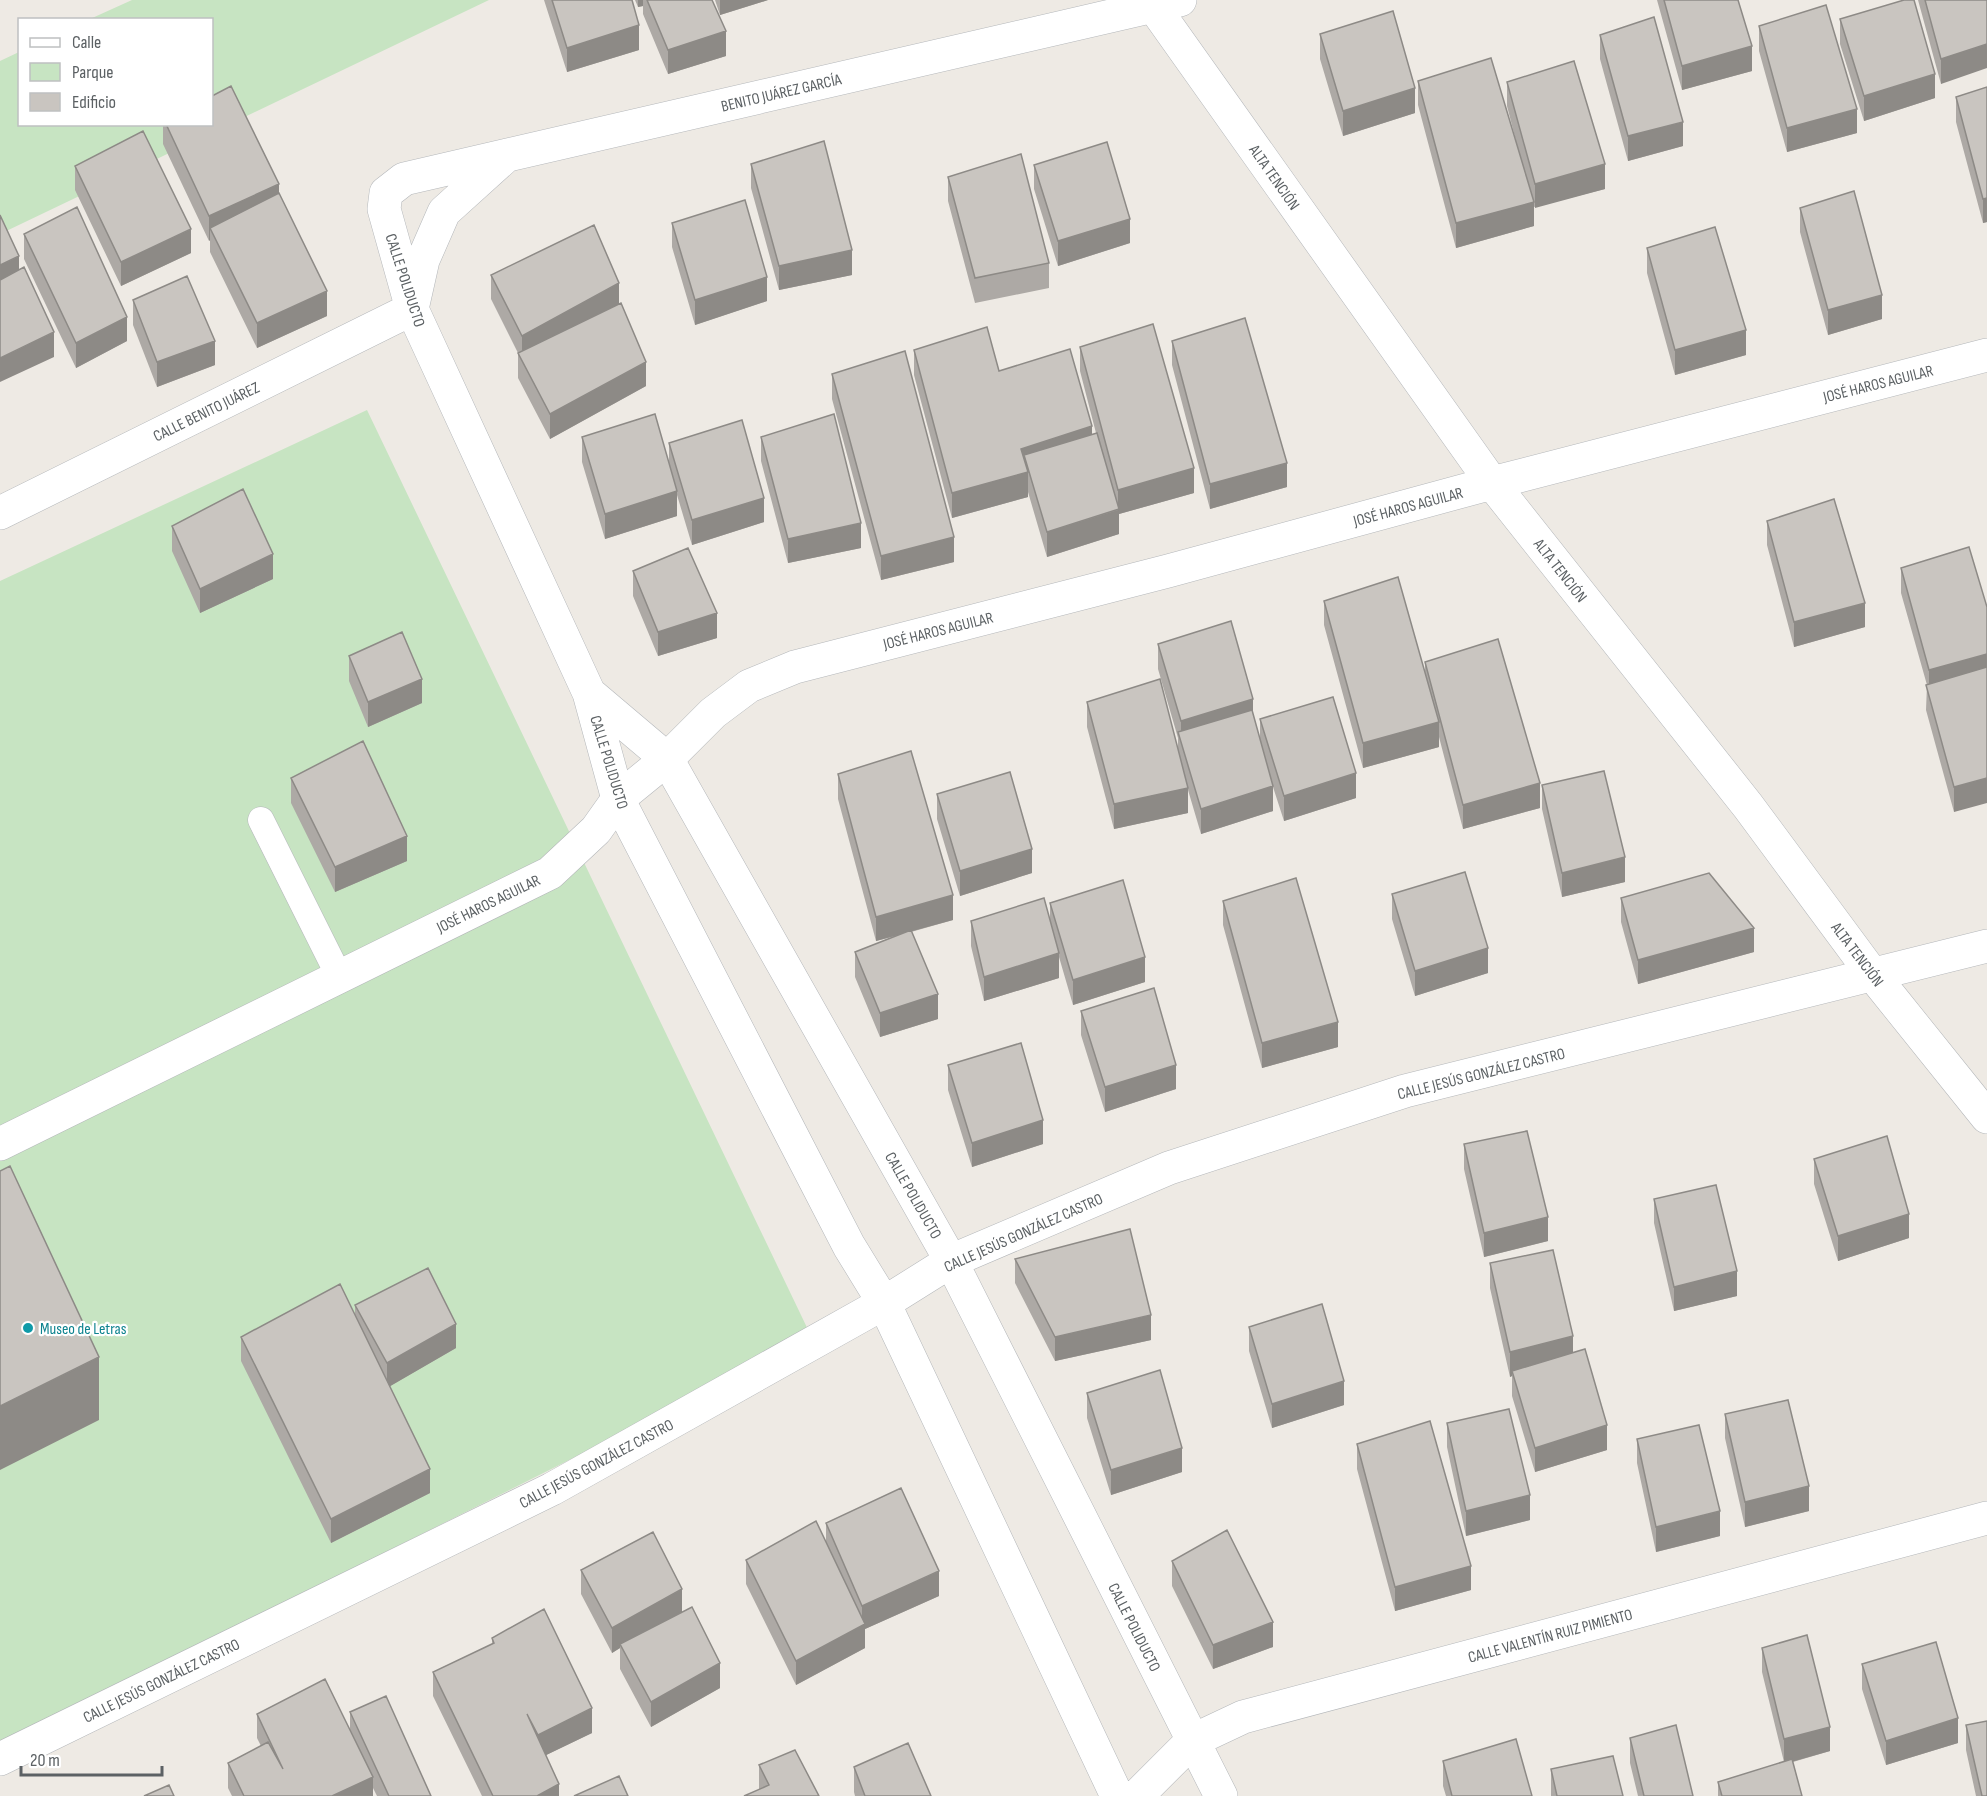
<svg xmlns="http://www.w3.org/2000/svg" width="1987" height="1796" viewBox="0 0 1987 1796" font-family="'Sofia Sans Condensed',sans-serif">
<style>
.green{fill:#c7e4c2}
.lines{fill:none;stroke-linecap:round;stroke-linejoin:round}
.service-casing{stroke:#b4b7ba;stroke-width:27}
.minor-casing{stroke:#b4b7ba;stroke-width:34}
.tertiary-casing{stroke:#b4b7ba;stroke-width:34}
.service{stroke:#fff;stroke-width:26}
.minor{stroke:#fff;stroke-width:33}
.tertiary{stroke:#fff;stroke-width:33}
.wall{fill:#ada9a5}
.shaded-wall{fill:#8d8a86}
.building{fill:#c9c5c0;stroke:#8d8a86;stroke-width:1.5}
.culture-dot{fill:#0f9aa8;stroke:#fff;stroke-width:2}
.labels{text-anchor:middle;stroke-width:4.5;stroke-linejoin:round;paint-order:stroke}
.street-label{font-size:16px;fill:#5c6164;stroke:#fff}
.culture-label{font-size:16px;fill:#0d838f;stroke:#fff;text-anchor:start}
</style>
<rect width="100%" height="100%" fill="#eeeae4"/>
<path class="green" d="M132,0H489L0,234V61L19,52L20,124H212V20L90,19Z
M367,410L812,1338L0,1746V581Z"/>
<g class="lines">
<defs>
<path id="service" d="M261,820L339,976"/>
<path id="minor" d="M1154,7L1492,483
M0,513L412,309L423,260L444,212L506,156
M589,693L667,759L951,1261L1221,1796
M0,1759L552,1489L884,1303L951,1261L1169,1168L1405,1091L1987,946
M1117,1796L884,1303L849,1246L618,799L589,693L412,309L384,209L386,193L404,179L1180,0
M1137,1796L1192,1741L1243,1717L1987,1518"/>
<path id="tertiary" d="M1492,483L1748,806L1873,975L1987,1117
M0,1144L550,873L596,830L618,799L667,759L713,713L749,686L795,667L1168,571L1492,483L1987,355"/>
</defs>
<use href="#service" class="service-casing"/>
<use href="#minor" class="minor-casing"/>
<use href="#tertiary" class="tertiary-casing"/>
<use href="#service" class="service"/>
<use href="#minor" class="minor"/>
<use href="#tertiary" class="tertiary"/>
</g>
<path class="wall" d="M544,0H632L639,50L567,72Z
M635,0H712L726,56L668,74L643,14V6L638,7Z
M715,0H768L720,15Z
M1657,0H1738L1752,71L1682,90Z
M1918,0H1987L1941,84Z
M1840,19L1935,98L1864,121L1840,44Z
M1759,26L1857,133L1787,152L1759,51Z
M1320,34L1415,113L1343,136L1320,59Z
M1600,35L1683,146L1628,161L1600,59Z
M1418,81L1516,141L1507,106V82L1605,189L1534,207V226L1456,248L1418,105Z
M1987,87V222L1983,223L1956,122V97Z
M163,124H212L279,194L327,316L257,348L210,252V240L209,241L163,144Z
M751,164L852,275L779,290L751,188Z
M1034,165L1130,243L1058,266L1034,189Z
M75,166L191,253L121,286L75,190Z
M948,177L1049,263V288L975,303L948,201Z
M1800,208L1882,319L1828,335L1800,232Z
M672,223L767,301L695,325L672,247Z
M24,234L127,341L76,368L24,259Z
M1647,248L1746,355L1675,375L1647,273Z
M491,275L619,304L646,386L550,439L518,378V353L491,299Z
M133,300L215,365L157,387L133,325Z
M1172,341L1287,487L1210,509L1172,365Z
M1080,347L1194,493L1119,514V534L1047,557L1028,492V497L952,518L914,375V350L999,371L1092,435L1096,433L1080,371Z
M832,374L954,562L881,580L832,399Z
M582,437L669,463V443L764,522L692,545L677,495V516L605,539L582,462Z
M761,437L861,548L788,563L761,461Z
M1767,521L1865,627L1794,647L1767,545Z
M172,526L273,579L200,613L172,551Z
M1969,547L1954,812L1926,710L1927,685L1901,593V568Z
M633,571L717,638L658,656L633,596Z
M1324,601L1425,674V662L1540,808L1463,829L1439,737V747L1363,768L1324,625Z
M1158,644L1253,715L1260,740V719L1356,798L1284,821L1273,787V811L1201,834L1188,790V813L1114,829L1087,727V702L1178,750V738L1158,669Z
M349,656L422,703L368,727L349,681Z
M838,774L953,920L911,932L938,1019L880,1037L855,977V952L896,936L876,941L838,799Z
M291,778L407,861L335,892L291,803Z
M1542,785L1625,882L1562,897L1542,809Z
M937,794L1032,873L960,896L937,819Z
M1392,894L1488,973L1415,996L1392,919Z
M1621,898L1754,952L1638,984L1621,922Z
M1223,901L1338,1047L1262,1068L1223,925Z
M1050,903L1145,982L1073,1005L1059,957V978L984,1001L971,946V921H1050Z
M1081,1011L1176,1089L1105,1112L1081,1035Z
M948,1065L1043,1144L972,1167L948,1090Z
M1464,1144L1548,1241L1484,1257L1464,1169Z
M1814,1159L1909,1238L1838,1261L1814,1184Z
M1654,1199L1737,1296L1674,1311L1654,1223Z
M1015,1259L1151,1340L1055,1361L1015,1283Z
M1490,1263L1573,1352L1607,1450L1535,1472L1512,1396V1376L1510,1377L1490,1288Z
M355,1305L456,1348L390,1386L430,1493L331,1543L241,1361V1337L355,1316Z
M1249,1327L1344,1405L1272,1428L1249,1351Z
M1087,1393L1182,1472L1111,1495L1087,1418Z
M1725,1414L1809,1511L1745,1527L1725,1438Z
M1447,1423L1530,1520L1466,1536L1447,1447Z
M1637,1439L1720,1536L1656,1552L1637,1463Z
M1357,1444L1471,1590L1395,1611L1357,1469Z
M826,1523L939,1596L865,1629V1648L796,1685L746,1584V1560L826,1541Z
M1172,1561L1273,1647L1213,1669L1172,1586Z
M581,1570L682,1612L720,1688L651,1727L620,1669V1648L612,1653L581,1594Z
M492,1638L592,1733L546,1755L559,1796H482L433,1696V1672L492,1644Z
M1762,1648L1830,1751L1793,1762L1802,1796H1718V1782L1784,1762L1762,1672Z
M1862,1664L1958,1743L1886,1765L1862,1689Z
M350,1712L431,1796H377L373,1788V1796H232L228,1788V1763L261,1746L257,1738V1714L350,1729Z
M1966,1725L1987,1796H1976L1966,1750Z
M1630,1738L1693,1796H1638L1630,1763Z
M1443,1761L1532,1796H1446L1443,1786Z
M759,1765L819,1796L759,1789Z
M854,1767L931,1796H855L854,1792Z
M1551,1769L1623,1796H1551Z"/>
<path class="shaded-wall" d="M638,0H643V6L638,7Z
M720,0H768L720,15Z
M639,25V50L567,72V48Z
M726,31V56L668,74V50Z
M1987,44V68L1941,84V59Z
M1752,46V71L1682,90V66Z
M1935,74V98L1864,121V96Z
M1415,88V113L1343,136V111Z
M1857,109V133L1787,152V128Z
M1683,122V146L1628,161V136Z
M1605,164V189L1535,208V184Z
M279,184V208L210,228V240L209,241V216Z
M1987,198V222L1983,223V199Z
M1534,202V226L1456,248V223Z
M1130,219V243L1058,266V241Z
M191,229V253L121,286V262Z
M852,250V275L779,290V266Z
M19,256V281L0,290V265Z
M767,277V301L695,325V300Z
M619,283V308L522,360V336Z
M327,291V316L257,348V323Z
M1882,295V319L1828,335V310Z
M127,317V341L76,368V343Z
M1746,330V355L1675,375V350Z
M54,332V357L0,382V358Z
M215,341V365L157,387V362Z
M646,362V386L550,439V414Z
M1092,426V451L1024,455V472L1021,449Z
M1287,463V487L1210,509V484Z
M1194,468V493L1119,514V534L1047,557V532L1118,510V490Z
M1028,472V497L952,518V493Z
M677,491V516L605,539V514Z
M764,498V522L692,545V520Z
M861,523V548L788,563V539Z
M954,537V562L881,580V556Z
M273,554V579L200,613V589Z
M1865,603V627L1794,647V622Z
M717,613V638L658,656V632Z
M1987,654V678L1929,694V670Z
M422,679V703L368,727V702Z
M1253,699V723L1181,740V721Z
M1439,722V747L1363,768V743Z
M1356,773V798L1284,821V796Z
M1987,778V803L1954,812V787Z
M1540,783V808L1463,829V805Z
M1273,786V811L1201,834V809Z
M1188,788V813L1114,829V804Z
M407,836V861L335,892V867Z
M1032,849V873L960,896V871Z
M1625,857V882L1562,897V873Z
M953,895V920L876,941V917Z
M1754,928V952L1638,984V960Z
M1488,948V973L1415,996V971Z
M1059,953V978L984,1001V977Z
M1145,957V982L1073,1005V980Z
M938,994V1019L880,1037V1013Z
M1338,1022V1047L1262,1068V1043Z
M1176,1065V1089L1105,1112V1087Z
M1043,1120V1144L972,1167V1143Z
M1909,1214V1238L1838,1261V1236Z
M1548,1217V1241L1484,1257V1233Z
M1737,1271V1296L1674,1311V1287Z
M1151,1315V1340L1055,1361V1337Z
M456,1324V1348L387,1388V1363Z
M1573,1336V1360L1512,1371V1376L1510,1377V1352Z
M99,1357V1420L0,1470V1406Z
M1344,1381V1405L1272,1428V1404Z
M1607,1425V1450L1535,1472V1448Z
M1182,1448V1472L1111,1495V1470Z
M430,1469V1493L331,1543V1519Z
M1809,1486V1511L1745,1527V1502Z
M1530,1495V1520L1466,1536V1511Z
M1720,1511V1536L1656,1552V1527Z
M1471,1566V1590L1395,1611V1587Z
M939,1571V1596L865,1629V1648L796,1685V1661L862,1625V1606Z
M682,1589V1613L620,1644V1648L612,1653V1628Z
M1273,1622V1647L1213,1669V1645Z
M720,1663V1688L651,1727V1702Z
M592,1708V1733L538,1759V1735Z
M1958,1718V1743L1886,1765V1741Z
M1830,1727V1751L1784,1764V1739Z
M373,1777V1796H332Z
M559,1784V1796H537Z"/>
<path class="building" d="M552,0H632L639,25L567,48Z
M647,0H712L726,31L668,50Z
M1664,0H1738L1752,46L1682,66Z
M1904,0H1914L1935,74L1864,96L1840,19Z
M1925,0H1987V44L1941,59Z
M1826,5L1857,109L1787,128L1759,26Z
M1393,11L1415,88L1343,111L1320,34Z
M1654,17L1683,122L1628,136L1600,35Z
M1491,58L1534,202L1456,223L1418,81Z
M1574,61L1605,164L1535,184L1507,82Z
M231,86L279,184L209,216L166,124H212V96Z
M1987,87V198L1983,199L1956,97Z
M143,131L191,229L121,262L75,166Z
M824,141L852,250L779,266L751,164Z
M1107,142L1130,219L1058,241L1034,165Z
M1021,154L1049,263L975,278L948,177Z
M1854,191L1882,295L1828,310L1800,208Z
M279,193L327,291L257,323L210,228Z
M745,200L767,277L695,300L672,223Z
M77,207L127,317L76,343L24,234Z
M0,215L19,256L0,265Z
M594,225L619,283L522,336L491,275Z
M1715,227L1746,330L1675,350L1647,248Z
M24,267L54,332L0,358V280Z
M187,276L215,341L157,362L133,300Z
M621,303L646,362L550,414L518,353Z
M1245,318L1287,463L1210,484L1172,341Z
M1153,324L1194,468L1118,490L1080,347Z
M987,327L999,371L1070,349L1092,426L1021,449L1028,472L952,493L914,350Z
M905,351L954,537L881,556L832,374Z
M655,414L677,491L605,514L582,437Z
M834,414L861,523L788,539L761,437Z
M742,420L764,498L692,520L669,443Z
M1097,433L1119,509L1047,532L1024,455Z
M243,489L273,554L200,589L172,526Z
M1834,499L1865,603L1794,622L1767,521Z
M1969,547L1987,607V654L1929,670L1901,568Z
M688,548L717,613L658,632L633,571Z
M1398,577L1439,722L1363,743L1324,601Z
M1231,621L1253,699L1181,721L1158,644Z
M402,632L422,679L368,702L349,656Z
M1498,639L1540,783L1463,805L1425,662Z
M1987,667V778L1954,787L1926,685Z
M1160,679L1188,788L1114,804L1087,702Z
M1333,697L1356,773L1284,796L1260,719Z
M1252,710L1273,786L1201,809L1178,732Z
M363,741L407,836L335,867L291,778Z
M911,751L953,895L876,917L838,774Z
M1604,771L1625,857L1562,873L1542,785Z
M1010,772L1032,849L960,871L937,794Z
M1465,872L1488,948L1415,971L1392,894Z
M1709,873L1754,928L1638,960L1621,898Z
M1296,878L1338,1022L1262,1043L1223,901Z
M1123,880L1145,957L1073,980L1050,903Z
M1044,898L1059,953L984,977L971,921Z
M911,930L938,994L880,1013L855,952Z
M1154,988L1176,1065L1105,1087L1081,1011Z
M1021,1043L1043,1120L972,1143L948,1065Z
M1527,1131L1548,1217L1484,1233L1464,1144Z
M1887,1136L1909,1214L1838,1236L1814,1159Z
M10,1166L99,1357L0,1406V1171Z
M1716,1185L1737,1271L1674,1287L1654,1199Z
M1130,1229L1151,1315L1055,1337L1015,1259Z
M1553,1250L1573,1336L1510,1352L1490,1263Z
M428,1268L456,1324L387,1363L355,1305Z
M340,1284L430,1469L331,1519L241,1337Z
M1322,1304L1344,1381L1272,1404L1249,1327Z
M1585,1349L1607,1425L1535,1448L1512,1371Z
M1160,1370L1182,1448L1111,1470L1087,1393Z
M1788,1400L1809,1486L1745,1502L1725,1414Z
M1509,1409L1530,1495L1466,1511L1447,1423Z
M1430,1421L1471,1566L1395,1587L1357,1444Z
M1699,1425L1720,1511L1656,1527L1637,1439Z
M901,1488L939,1571L862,1606L826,1523Z
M816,1521L865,1624L796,1661L746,1560Z
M1227,1530L1273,1622L1213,1645L1172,1561Z
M653,1532L682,1589L612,1628L581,1570Z
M692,1607L720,1663L651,1702L620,1644Z
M544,1609L592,1708L538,1735L527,1714L559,1784L537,1796H493L433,1672L494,1643L492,1638Z
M1807,1635L1830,1727L1784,1739L1762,1648Z
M1936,1642L1958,1718L1886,1741L1862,1664Z
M325,1679L373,1777L332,1796H244L228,1763L268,1742L283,1769L257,1714Z
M386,1696L431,1796H389L350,1712Z
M1987,1721V1796H1982L1966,1725Z
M1676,1725L1693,1796H1644L1630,1738Z
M1516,1739L1532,1796H1452L1443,1761Z
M908,1743L931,1796H865L854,1767Z
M795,1750L819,1796H744L769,1785L759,1765Z
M1613,1756L1623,1796H1557L1551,1769Z
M1792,1759L1802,1796H1722L1718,1782Z
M619,1776L628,1796H574Z
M169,1785L174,1796H144Z"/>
<circle class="culture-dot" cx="28" cy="1328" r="6"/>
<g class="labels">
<g class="street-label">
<text transform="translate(781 92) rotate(-13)" y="6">BENITO JUÁREZ GARCÍA</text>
<text transform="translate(1275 177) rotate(55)" y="6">ALTA TENCIÓN</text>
<text transform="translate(406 280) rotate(72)" y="6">CALLE POLIDUCTO</text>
<text transform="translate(1878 383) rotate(-14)" y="6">JOSÉ HAROS AGUILAR</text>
<text transform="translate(206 411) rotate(-26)" y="6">CALLE BENITO JUÁREZ</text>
<text transform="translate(1408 506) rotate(-15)" y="6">JOSÉ HAROS AGUILAR</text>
<text transform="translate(1561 570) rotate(52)" y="6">ALTA TENCIÓN</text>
<text transform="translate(938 630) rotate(-14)" y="6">JOSÉ HAROS AGUILAR</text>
<text transform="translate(610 762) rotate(73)" y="6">CALLE POLIDUCTO</text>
<text transform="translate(488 903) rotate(-26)" y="6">JOSÉ HAROS AGUILAR</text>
<text transform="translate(1858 954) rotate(53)" y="6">ALTA TENCIÓN</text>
<text transform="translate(1481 1073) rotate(-14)" y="6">CALLE JESÚS GONZÁLEZ CASTRO</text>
<text transform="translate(914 1195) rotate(60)" y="6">CALLE POLIDUCTO</text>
<text transform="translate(1023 1232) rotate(-24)" y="6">CALLE JESÚS GONZÁLEZ CASTRO</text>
<text transform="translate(596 1463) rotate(-28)" y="6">CALLE JESÚS GONZÁLEZ CASTRO</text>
<text transform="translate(1135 1627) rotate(63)" y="6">CALLE POLIDUCTO</text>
<text transform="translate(1550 1635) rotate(-15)" y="6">CALLE VALENTÍN RUIZ PIMIENTO</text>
<text transform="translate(161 1680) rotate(-26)" y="6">CALLE JESÚS GONZÁLEZ CASTRO</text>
</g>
<g class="culture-label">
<text x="40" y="1334">Museo de Letras</text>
</g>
</g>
<rect x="18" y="18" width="195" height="108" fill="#ffffff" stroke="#bec0c1" stroke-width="1.5"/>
<rect x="30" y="38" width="30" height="9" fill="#ffffff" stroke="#bec0c1" stroke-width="1.5"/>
<text x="72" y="48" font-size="18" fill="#5c6164">Calle</text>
<rect x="30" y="63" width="30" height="18" fill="#c7e4c2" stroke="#bec0c1" stroke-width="1.5"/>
<text x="72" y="78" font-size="18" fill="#5c6164">Parque</text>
<rect x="30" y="93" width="30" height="18" fill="#c9c5c0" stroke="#bec0c1" stroke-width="1.5"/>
<text x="72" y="108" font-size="18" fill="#5c6164">Edificio</text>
<path d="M21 1766v9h141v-9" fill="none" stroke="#5c6164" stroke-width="3"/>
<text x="30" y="1766" font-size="18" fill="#5c6164" stroke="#ffffff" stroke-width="4.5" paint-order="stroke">20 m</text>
</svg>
